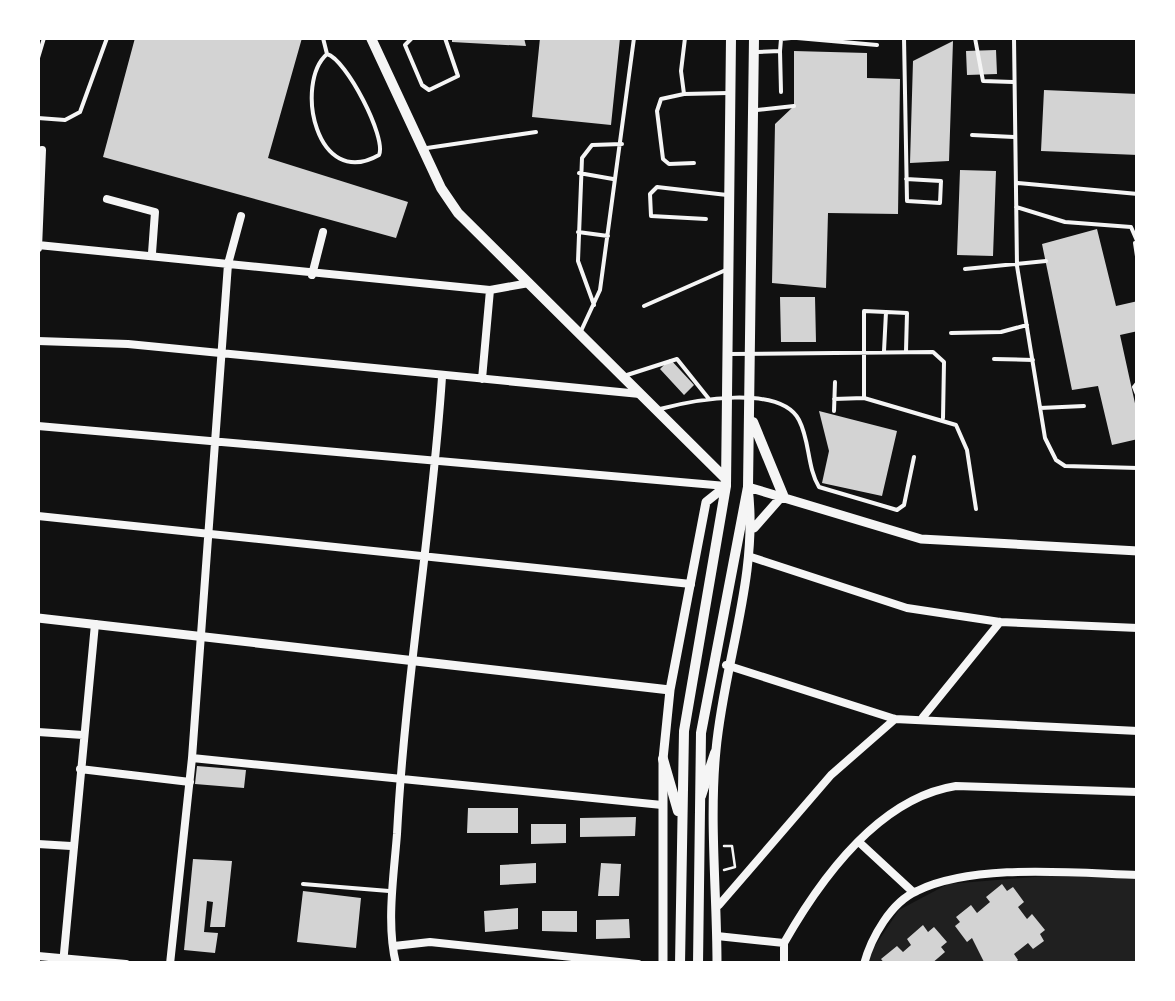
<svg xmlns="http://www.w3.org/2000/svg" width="1175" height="1001" viewBox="0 0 1175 1001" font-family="Quicksand,sans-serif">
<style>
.green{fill:#202020}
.building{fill:#d3d3d3}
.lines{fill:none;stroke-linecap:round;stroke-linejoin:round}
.path{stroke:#f5f5f5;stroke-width:2.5}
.service{stroke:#f5f5f5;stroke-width:4}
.minor{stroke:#f5f5f5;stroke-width:8}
.tertiary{stroke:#f5f5f5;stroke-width:9}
.secondary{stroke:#f5f5f5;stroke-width:10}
</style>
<rect width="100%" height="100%" fill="#111"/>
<path class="green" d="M1046,876H1137V963L863,964L899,910L948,884Z"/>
<path class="building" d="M135,38H302L268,158L408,202L396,238L103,157Z
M452,38H524L526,46L452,42Z
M540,38H620L611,125L532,117Z
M953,41L949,161L910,163L913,61Z
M996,50L997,74L967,75L966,51Z
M794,51L867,53V78L900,79L898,214L828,213L826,288L772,283L775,124L794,106Z
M1044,90L1138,94V155L1041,151Z
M960,170L996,171L993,256L957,255Z
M1097,229L1116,306L1138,301V331L1120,335L1138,417V439L1112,445L1098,386L1072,390L1042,244Z
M780,297H815L816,342H781Z
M670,359L694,385L684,395L660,369Z
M819,411L897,431L882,496L822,483L829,451Z
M197,766L246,770L244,788L195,784Z
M468,808H518V833H467Z
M636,817L635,836L580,837V818Z
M531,824H566V843L531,844Z
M193,859L232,861L225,927H210L213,902L207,901L204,932L218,933L215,953L184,950Z
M536,863V883L500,885V865Z
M601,863L621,864L619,896H598Z
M1002,884L1007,891L1013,887L1024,902L1018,907L1027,919L1032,914L1045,930L1040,934L1044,941L1033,949L1028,943L1014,954L1018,960L1014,964H985L972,938L967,942L955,926L960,922L956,917L971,905L977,913L990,902L986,897Z
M303,891L361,898L356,948L297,942Z
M518,908V929L485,932L484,911Z
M542,911H577V932L542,931Z
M629,919L630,938L596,939V920Z
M923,925L928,932L934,927L947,942L941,947L945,952L931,964H885L881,959L897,946L903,952L911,945L907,939Z"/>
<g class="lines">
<path class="path" d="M724,846H732L735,867L724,870"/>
<path class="service" d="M323,38L327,54C346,59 387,138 379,155C316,191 294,83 327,54
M412,38L405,45L422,85L429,90L458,76L445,38
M685,38L681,71L684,94L728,93
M797,38L877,45
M904,38L907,201L940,203L941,181L906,179
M975,38L983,81L1013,82
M1014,38L1017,266L1045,438L1056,460L1065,466L1138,468
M780,51L781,92
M758,52L780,51L781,39L791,38
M38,58L44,38
M684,94L661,99L657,111L663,159L669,164L694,163
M757,110L794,106
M38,118L65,120L80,112L107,38
M972,135L1014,137
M427,148L536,132
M579,173L613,179
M1018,183L1138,194
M1016,207L1065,222L1131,227L1138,243
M706,219L651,216L650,194L657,187L727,195
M578,232L608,236
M1135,243L1138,263
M965,269L1046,261
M594,305L578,261L582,158L592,145L622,144
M644,306L728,269
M886,312L864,311V398L956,425L967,450L976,509
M581,331L600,290L634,38
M951,333L1001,332L1027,325
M884,351L886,312L907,313L906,351
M729,354L933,352L944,362L943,418
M994,359L1033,360
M627,375L677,359L709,399
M1138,382L1134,387L1138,397
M834,399L864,398
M1040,408L1084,406
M660,409C693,400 780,384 799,420C810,441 807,467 819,487L897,510L904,505L914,457
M834,411L835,382
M303,884L389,891"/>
<path class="minor" d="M107,199L155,212L152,253
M38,245L490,290L529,283
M38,248L42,150
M312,275L323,232
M38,341L128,344L640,394
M482,379L490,290
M38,426L726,486
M38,516L691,584
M751,557L907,608L1000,622L1138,628
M726,665L895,719L1138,731
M923,717L1000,622
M38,732L83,735
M192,758L662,805
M80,769L190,782
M860,843L913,892
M38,844L71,846
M719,905L831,775L895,719
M717,936L784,943C821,878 879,798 956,786L1138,792
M394,946L430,942L638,964
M38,956L126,964
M63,964L95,624
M170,964L192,758L228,264L241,216
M396,964C386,924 394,874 397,834C405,681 432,530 442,377
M784,964V943
M864,964C871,938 891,902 917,891C974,863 1074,873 1138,875"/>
<path class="tertiary" d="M754,528L783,495
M38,618L670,690
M663,964V759L670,690L706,502L726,486
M717,964C717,893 709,820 716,750C724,662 759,575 748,487L921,539L1138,551"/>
<path class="secondary" d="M371,38L441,188L458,213L726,479
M753,422L783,495
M663,759L678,811
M701,796L715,753
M680,964L684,731L726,486L731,38
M698,964L701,733L748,487L754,38"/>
</g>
<rect width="1175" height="1001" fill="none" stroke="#ffffff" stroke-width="80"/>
</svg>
